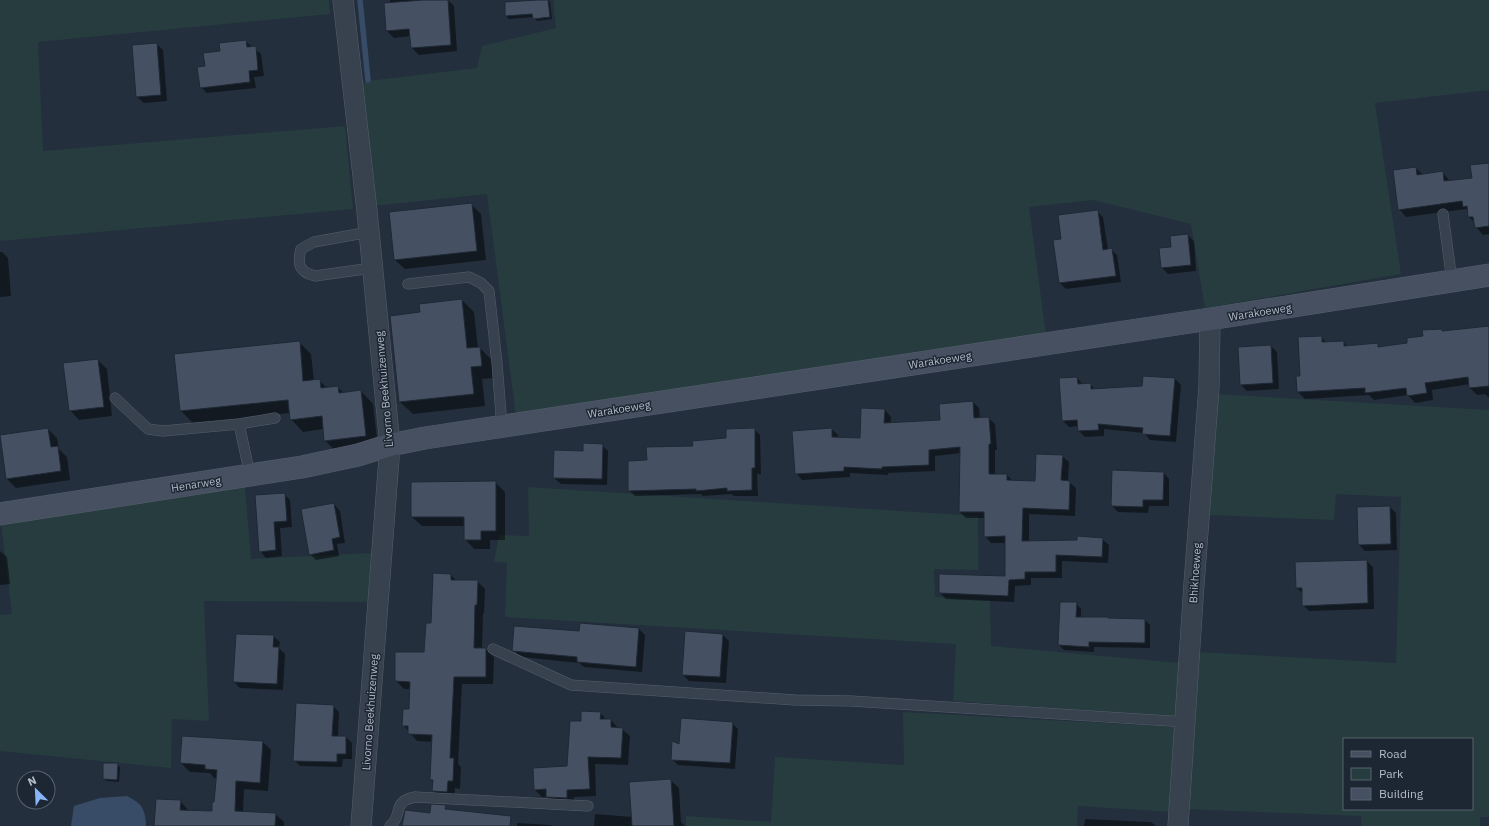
<svg xmlns="http://www.w3.org/2000/svg" width="1489" height="826" viewBox="0 0 1489 826" font-family="'IBM Plex Sans',sans-serif">
<style>
.green{fill:#263c3f;fill-rule:evenodd}
.water{fill:#394c67}
.shadow{fill:#0007}
.lines{fill:none;stroke-linecap:round;stroke-linejoin:round}
.stream{stroke:#394c67;stroke-width:5.5}
.building{fill:#455162;stroke:#1f2835}
.lane-casing{stroke:#565f6c;stroke-width:11}
.street-casing{stroke:#565f6c;stroke-width:21}
.secondary-casing{stroke:#565f6c;stroke-width:23}
.lane{stroke:#38414e;stroke-width:10}
.street{stroke:#38414e;stroke-width:20}
.secondary{stroke:#465061;stroke-width:22}
.labels{text-anchor:middle;stroke-width:3;stroke-linejoin:round;paint-order:stroke}
.street-label{font-size:11px;fill:#b4bcc9;stroke:#1d2633}
</style>
<rect width="100%" height="100%" fill="#242f3e"/>
<path class="green" d="M0,0H329L330,14L38,42L43,151L345,126L353,209L0,241Z
M553,0H1489V90L1375,103L1401,274L1205,308L1191,224L1093,200L1029,207L1046,335L516,416L487,194L373,206L359,82L477,68L482,46L556,28Z
M1215,394L1489,410V817H1480V826H1361V816L1185,809L1198,652L1396,663L1401,497L1336,494L1334,520L1209,515ZM1344,739H1472V809H1344Z
M245,487L251,559L374,553L371,602L204,601L209,721L172,719L171,768L0,751V615L12,614L1,522Z
M528,487L978,516V570L934,569L935,597L990,600L991,646L1180,663L1178,717L953,701L956,644L505,617L507,563L494,562L499,535L529,536Z
M903,712L1178,727L1172,812L1078,806L1077,826H686V816L771,822L775,757L904,765Z"/>
<path class="water" d="M127,796C142,804 145,808 146,826H71L74,806L100,798Z"/>
<path class="shadow" d="M390,0H448L454,6L457,51L419,55L412,48L411,36L394,38L387,31Z
M540,0H548L550,2L552,19L537,21L534,17L509,19L506,16Z
M245,41L261,54L264,76L254,77L256,88L207,93L201,87L206,67L221,52Z
M157,44L163,50L167,101L144,103L137,97L133,46Z
M1489,164V234L1483,235L1476,227L1475,223L1469,217V212L1466,209L1406,217L1399,209L1416,168L1423,175L1442,172L1450,181L1473,178Z
M471,204L481,214L486,260L405,269L395,260Z
M1097,211L1103,217L1108,250L1111,249L1117,255L1121,282L1066,289L1060,283L1055,241L1062,240Z
M1188,235L1194,241L1196,271L1168,274L1162,268L1160,249L1172,248Z
M0,252H2L8,258L11,296L0,297Z
M462,300L474,312L478,348H480L492,360L494,378L482,379L485,406L413,414L400,402L391,316L421,313Z
M1489,328V398L1485,394L1477,395L1470,388V384L1432,390L1433,400L1415,403L1408,395L1374,400L1369,395L1305,399L1298,392L1301,377L1321,337L1327,343L1343,342L1349,347L1377,344L1381,348L1408,344L1442,330L1444,332Z
M299,342L311,354L314,381L319,380L327,388H338L344,393L361,391L373,404L378,448L337,453L325,440L324,429L303,432L291,419L290,413L193,423L181,411L175,355Z
M1271,346L1277,352L1279,389L1247,391L1241,385L1239,348Z
M98,360L107,369L112,416L79,420L70,410Z
M1077,378L1083,384H1090L1096,390L1143,387L1175,379L1181,385L1176,442L1150,440L1144,433L1104,429V436L1085,437L1079,431V426L1069,427L1063,421Z
M973,402L979,408L980,419L988,418L995,424L997,450H995V475H1007L1013,481L1036,482L1062,456L1069,462L1068,481L1076,488L1075,516L1029,514V542L1102,539L1109,545L1108,563L1062,561V578H1031V585L1015,586L1014,602L946,599L940,593L1006,577V543H991L985,536V518H966L960,512L961,453L935,456V471L888,473V475L850,473V477L802,480L796,473L832,429L838,435V438L861,439L885,410L891,417V423L941,421Z
M48,429L57,438L59,449L67,457L70,480L16,488L7,479Z
M754,429L760,435L761,474H757L758,496H734L731,494L703,496L701,494L635,496L629,490L648,461L694,447L727,439Z
M602,445L608,451L607,485L561,484L554,478L583,452Z
M1163,472L1169,479V506H1149L1148,513L1118,512L1112,506Z
M495,482L505,492V540H490V549H474L465,539V526H422L412,517Z
M284,494L290,500L292,527L280,528L282,556L266,558L260,551Z
M334,504L340,511L345,543L337,544L339,556L316,560L310,554Z
M1390,507L1396,513L1397,550L1365,551L1359,545Z
M0,551L7,557L10,584L0,585Z
M1367,561L1373,567L1374,609L1309,611L1303,605V594L1297,588Z
M451,575L457,581H477L485,589L484,613H483L482,649H486L494,657L493,684H462L458,764L461,767L460,789L455,788L454,799H441L433,791L434,783L431,780L433,742L417,741L403,725L410,711L411,689H404L396,681L425,653L432,624Z
M1061,603H1076L1081,609V618L1145,620L1150,625V648L1094,647V652L1064,650L1059,645Z
M639,629L645,635L642,672L584,667L579,663L521,657L513,650L580,633Z
M723,635L729,641L726,683L689,681L683,675Z
M273,636L280,642L279,648L285,654L283,690L240,688L234,682Z
M333,706L339,712L338,737H346L352,743V759H343L342,767L300,766L294,760Z
M600,713L607,720H611L618,728L622,729L630,736L628,765L595,764L596,796L574,797V805L555,804L547,797H542L535,790L568,767L582,722Z
M732,723L738,729L735,769L678,765L672,759Z
M263,742L271,750L268,791L244,789L243,812L275,814L284,822V826H155L180,801L189,811L213,812L215,803L217,778H214L210,773L190,772L181,763Z
M117,764L120,767L119,782L106,781L104,779Z
M670,780L679,788L681,822L685,826H594L595,814L632,817Z
M1085,819L1151,822L1156,826H1084Z
M517,823L551,825L552,826H517Z"/>
<g class="lines">
<path class="stream" d="M360,0L368,80"/>
</g>
<path class="building" d="M423,0H448L451,45L411,48L409,29L386,31L384,3Z
M537,0H548L550,17L533,19L532,14L505,16V2Z
M246,40L247,47L256,46L258,70L249,71L250,82L200,88L197,67L205,66L203,53L220,51L219,43Z
M157,43L161,95L136,97L132,45Z
M1489,163V226L1475,228L1473,217H1468L1467,206L1463,207L1462,201L1398,210L1393,170L1416,167L1417,175L1443,171L1444,181L1472,178L1470,165Z
M472,203L477,251L394,260L389,212Z
M1098,210L1103,250L1112,248L1116,276L1059,283L1053,240L1061,239L1058,215Z
M1188,234L1191,265L1161,268L1159,248L1171,247L1170,236Z
M462,299L467,348L480,347L482,366L471,367L474,394L399,402L390,316L420,312L419,304Z
M1489,326V386L1469,388L1468,377L1425,383L1427,393L1407,396L1406,388L1365,393V388L1297,392L1296,376H1300L1298,337L1322,336V342L1344,341V346L1378,343V347L1407,343V338L1423,336L1422,330L1442,329V331Z
M300,341L303,381L320,379L321,388L338,386L339,393L361,390L366,436L324,441L322,416L290,420L288,400L180,411L174,354Z
M1271,345L1273,383L1240,385L1238,347Z
M98,359L104,407L69,411L63,363Z
M1143,376L1175,378L1170,436L1142,434L1143,428L1098,424L1099,430L1078,431L1077,420L1062,421L1059,378L1077,377L1078,384L1091,383V389L1142,386Z
M973,401L974,418L989,417L991,444H989V474H1007V480L1035,481L1036,454L1063,455L1061,480L1070,481L1069,510L1023,508L1022,541L1077,540V536L1103,538L1102,557L1056,555V572H1025V579L1009,580L1008,596L939,593V574L1005,576V536L984,537V512H959L960,447L929,450V465L882,467V469L844,467V471L795,474L792,431L832,428V437L860,438L861,408L885,409L884,423L940,420L939,404Z
M48,428L51,447L58,446L61,471L6,479L0,435Z
M755,428V468H752V490L727,491V488L696,491V489L628,491V461L647,460L646,447L693,446L692,441L726,438V429Z
M583,443L603,444L602,479L553,478L554,450L583,451Z
M1112,470L1164,472L1163,500H1143V507L1111,506Z
M496,481V531H481V540H464V517H411V482Z
M285,493L287,521L274,522L276,550L259,552L255,495Z
M334,503L340,537L332,539L334,550L309,555L301,509Z
M1390,506L1391,544L1358,545L1357,507Z
M1367,560L1368,603L1302,606V588H1296L1295,562Z
M433,573L451,574V580H478L477,605H475L474,648H486V677H454L450,758H454L453,781H448L447,792L432,791L433,780H430L432,735L408,734V726H402L403,709H409L410,682L395,681V652H424L426,623H431Z
M1060,602H1077L1076,617H1108V618L1145,619V643L1089,642V647L1058,645Z
M580,623L639,628L636,667L577,662V657L512,651L514,626L579,631Z
M685,631L723,634L720,677L682,675Z
M236,634L274,635L273,647H279L277,684L233,682Z
M296,703L334,705L332,736H346V754H337V762L293,761Z
M581,711L601,712L600,719H611V727L623,728L621,758L588,757L590,789L567,790V798L546,797V789L534,790L533,768L567,766L570,721H581Z
M681,718L733,722L730,763L671,760L672,741L679,744Z
M182,736L263,741L260,783L236,781L235,811L276,813L275,826H154L156,799L181,800L180,810L212,811V802H214L217,770L205,769V765L180,763Z
M103,763H118L117,780L103,779Z
M671,779L674,826H632L629,782Z
M431,804L446,805L445,809L511,816L510,826H402L405,810L430,813Z"/>
<g class="lines">
<defs>
<path id="lane" d="M1443,214L1452,281
M369,232L314,242L301,249C297,264 299,272 315,276L372,268
M408,284L469,277L481,283L489,291L497,363L502,427
M115,398L148,429L163,431L239,424L275,418
M239,424L250,475
M493,649L571,685L795,700L851,701L1186,722
M390,826C404,814 391,802 415,797L588,806"/>
<path id="street" d="M343,0L367,211L390,445L361,826
M1178,826L1194,584L1209,387L1210,319"/>
<path id="secondary" d="M0,514L302,467L358,455L390,445L425,438L1210,319L1489,275"/>
</defs>
<use href="#lane" class="lane-casing"/>
<use href="#street" class="street-casing"/>
<use href="#secondary" class="secondary-casing"/>
<use href="#lane" class="lane"/>
<use href="#street" class="street"/>
<use href="#secondary" class="secondary"/>
</g>
<g class="labels">
<g class="street-label">
<text transform="translate(1260 312) rotate(-9)" y="4">Warakoeweg</text>
<text transform="translate(940 360) rotate(-9)" y="4">Warakoeweg</text>
<text transform="translate(384 389) rotate(-95)" y="4">Livorno Beekhuizenweg</text>
<text transform="translate(619 409) rotate(-9)" y="4">Warakoeweg</text>
<text transform="translate(196 484) rotate(-9)" y="4">Henarweg</text>
<text transform="translate(1195 573) rotate(-86)" y="4">Bhikhoeweg</text>
<text transform="translate(370 712) rotate(-86)" y="4">Livorno Beekhuizenweg</text>
</g>
</g>
<rect x="1343" y="738" width="130" height="72" fill="#1d2633" stroke="#59626f"/>
<rect x="1351" y="751" width="20" height="6" fill="#465061" stroke="#59626f"/>
<text x="1379" y="758" font-size="12" fill="#b4bcc9">Road</text>
<rect x="1351" y="768" width="20" height="12" fill="#263c3f" stroke="#59626f"/>
<text x="1379" y="778" font-size="12" fill="#b4bcc9">Park</text>
<rect x="1351" y="788" width="20" height="12" fill="#455162" stroke="#59626f"/>
<text x="1379" y="798" font-size="12" fill="#b4bcc9">Building</text>
<g transform="translate(36 790) rotate(336)"><circle r="19" fill="#1d2633" stroke="#59626f"/>
<path d="M0-3L7 15L0 10L-7 15Z" fill="#8ab4f8"/>
<text y="-6" font-size="11" font-weight="bold" text-anchor="middle" fill="#b4bcc9">N</text>
</g>
</svg>
